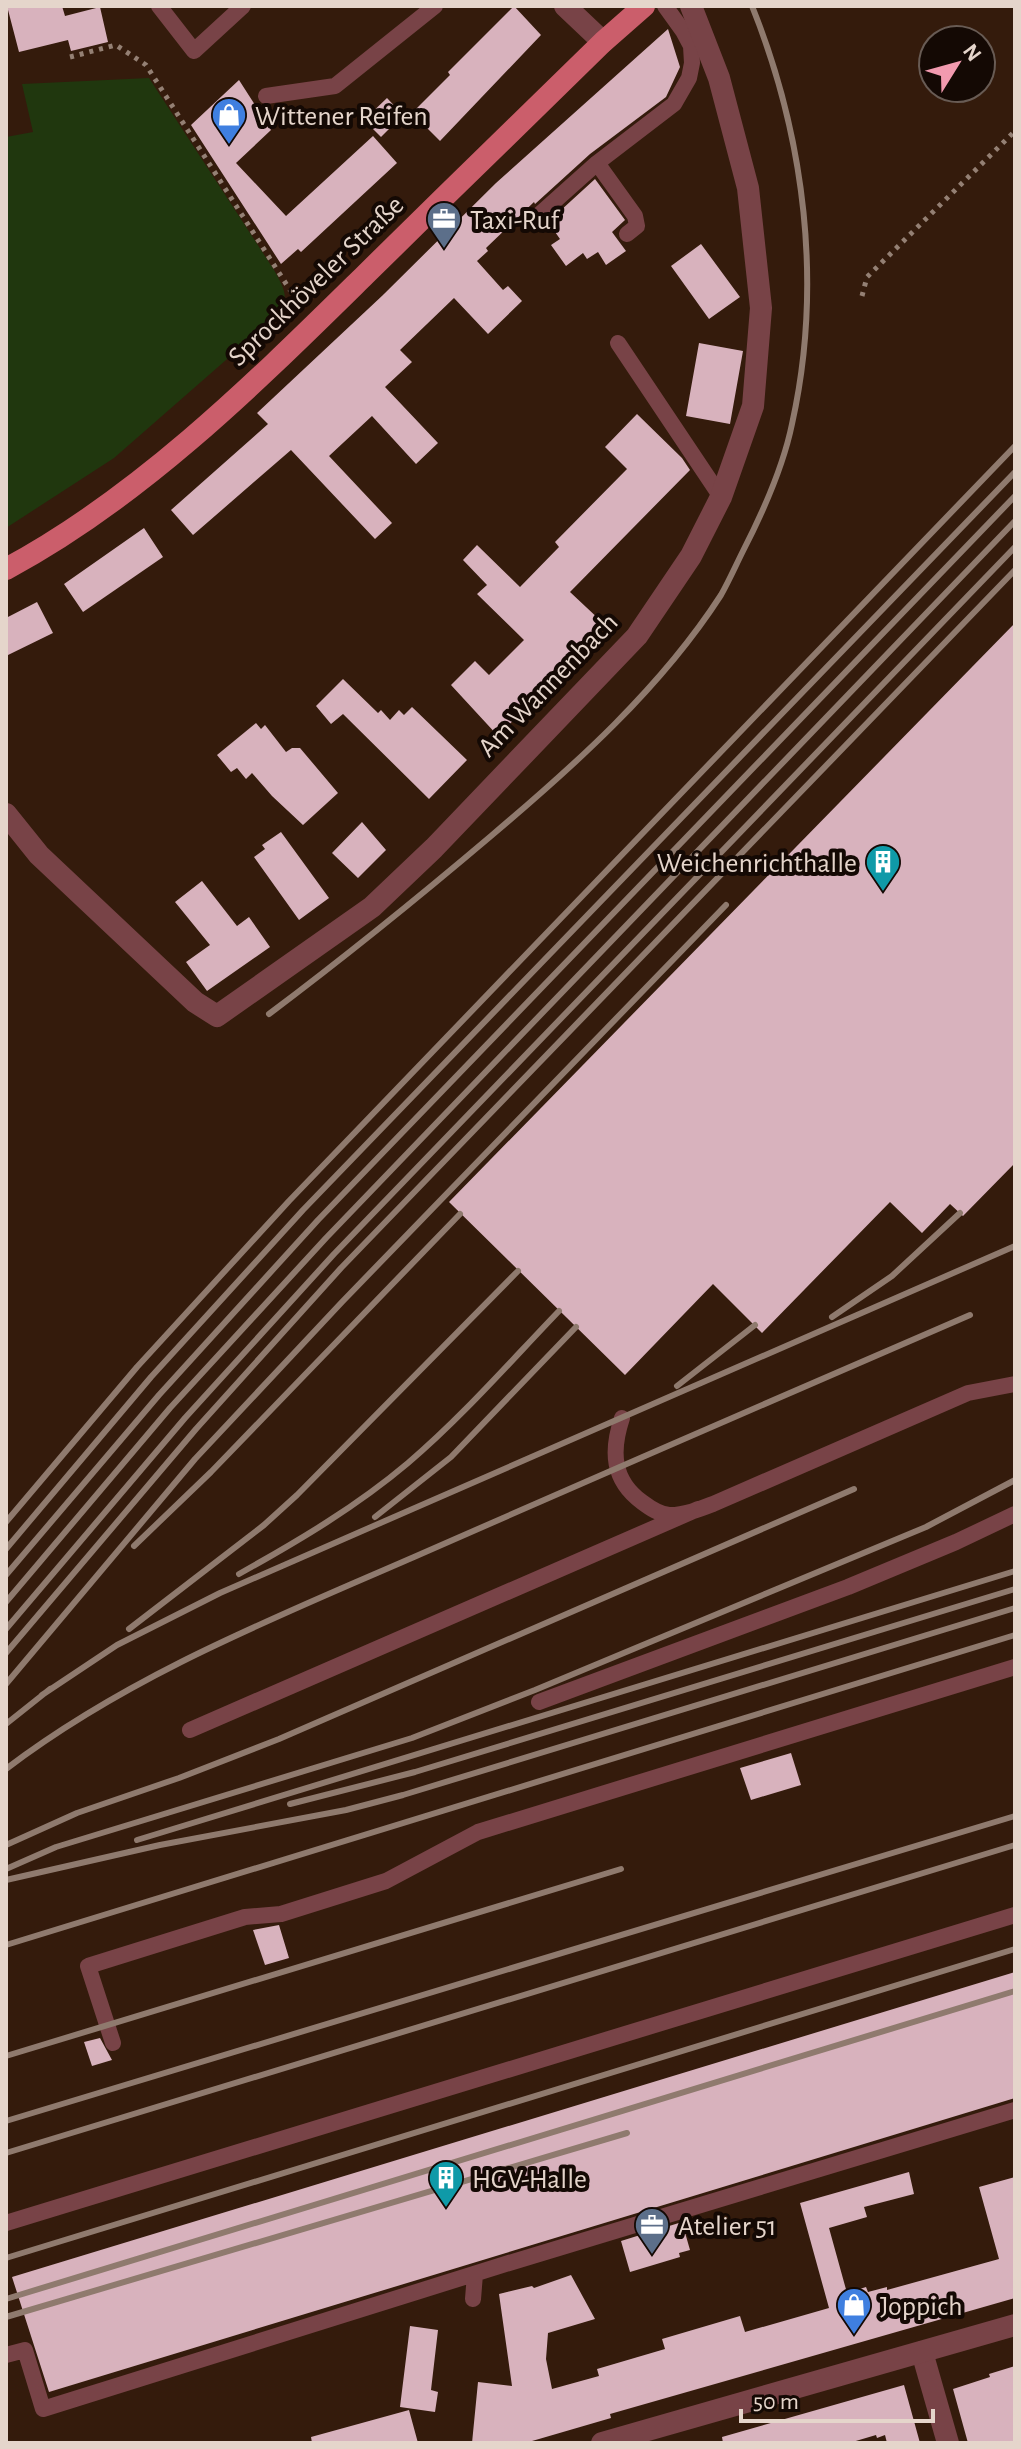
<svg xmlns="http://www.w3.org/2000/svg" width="1021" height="2449" viewBox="0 0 1021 2449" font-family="'Alegreya Sans',sans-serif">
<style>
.green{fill:#20370e}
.building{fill:#d8b2bd}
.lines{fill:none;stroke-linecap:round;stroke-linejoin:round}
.path{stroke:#948074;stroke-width:5;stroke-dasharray:4 6;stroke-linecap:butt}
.service{stroke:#784347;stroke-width:16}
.minor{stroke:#784347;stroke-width:22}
.tertiary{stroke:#784347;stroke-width:22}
.primary{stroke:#cb5e6b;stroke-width:22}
.rail{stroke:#8f7a6e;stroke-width:6}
.labels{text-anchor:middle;stroke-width:8;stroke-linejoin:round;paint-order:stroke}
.poi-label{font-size:28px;fill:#e5d5cb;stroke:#140904;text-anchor:start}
.street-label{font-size:28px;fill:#e5d5cb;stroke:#140904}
</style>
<rect width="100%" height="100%" fill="#341b0c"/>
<path class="green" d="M149,78L274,270C282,285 289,294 282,311L114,458L6,528V137L33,132L22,84Z"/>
<path class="building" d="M7,6H62L65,16L100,7L108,42L71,51L68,40L19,52Z
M514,6L541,35L440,141L412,113L450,75L448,72Z
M668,29L680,67L666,97L590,154L535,204L534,202L486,248L488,251L477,261L503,290L508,286L522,301L488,334L454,298L400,350L412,362L385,387L438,443L416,464L372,416L329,456L392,523L375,539L291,450L193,535L171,510L268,424L257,413L383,295L496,183Z
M239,80L271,130L236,163L286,216L373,136L397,163L301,252L298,249L281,264L191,125Z
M387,98L403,115L381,137L364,120Z
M595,179L625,220L612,232L626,251L606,265L598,252L587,259L583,253L566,266L551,245L560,239L548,222Z
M701,244L740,297L709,319L671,266Z
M699,343L743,351L730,424L686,416Z
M637,414L682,458L690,470L570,592L602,622L548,676L553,680L498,736L451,685L475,661L489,675L524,640L477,594L487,585L463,560L477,545L520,587L559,547L555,542L627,469L605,447Z
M144,528L163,557L83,612L64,584Z
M37,602L53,633L6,656V618Z
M1015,623V1163L963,1216L950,1204L922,1233L890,1202L762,1333L713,1284L625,1375L449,1202Z
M343,679L378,713L381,710L390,720L399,710L404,715L412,707L467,760L429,799L343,714L331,724L316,706Z
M256,723L261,729L265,725L286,752L292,748H300L338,793L303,825L272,796L252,773L246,779L237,768L231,772L217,755Z
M362,822L386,850L358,878L332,853Z
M281,832L329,898L299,920L254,857L265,849L262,845Z
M202,881L237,926L249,917L270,947L207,991L186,962L210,945L175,902Z
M791,1753L801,1785L751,1800L740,1768Z
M279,1925L289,1958L265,1965L253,1930Z
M1015,1972V2098L49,2392L12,2277Z
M100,2038L112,2060L92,2066L84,2042Z
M909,2172L914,2194L864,2207L867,2217L829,2228L847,2293L866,2287L868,2292L887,2287V2290L999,2259L979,2187L1015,2177V2298L610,2414L611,2418L539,2439L525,2443H472L478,2382L512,2386L499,2294L532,2286L534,2288L571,2275L595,2319L548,2333L546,2359L552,2389L599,2376L597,2369L665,2349L662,2339L740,2316L745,2332L829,2308L800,2203Z
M682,2222L690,2250L679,2253L680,2257L630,2272L621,2241Z
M410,2326L438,2330L431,2390L438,2392L435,2412L400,2407Z
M1015,2366V2443H968L953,2389L990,2377L989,2374Z
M904,2385L920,2443H887L885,2435L877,2438L876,2435L849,2443H723L722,2437Z
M409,2410L418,2443H312L311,2437Z"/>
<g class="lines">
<path class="path" d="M70,57L116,45L146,65L290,290L304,305
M862,296L867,277L1015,131"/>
<path class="service" d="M159,6L194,51L243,6
M266,96L335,86L435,6
M597,163L635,216L637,226L627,234
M540,214L597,163L674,104L689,78L692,63L691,46L683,31L665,6
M618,343L721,497
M622,1418C611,1451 612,1480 642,1502C650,1508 660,1515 670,1515C685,1515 700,1509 713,1504L968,1393L1015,1384
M539,1702L848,1587L956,1542L1015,1514
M190,1730L698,1509
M113,2043L88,1966L245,1917L281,1914L386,1881L478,1832L1015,1667
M6,2223L1015,1915
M473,2299L475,2274
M6,2355L25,2350L43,2409L509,2263L1015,2110"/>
<path class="minor" d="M565,6L603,42
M6,814L39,855L195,1002L217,1016L372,907L434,848L637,636L691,556L721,497L753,406L761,308L748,188L719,78L691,6
M922,2352L948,2443"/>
<path class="tertiary" d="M602,2443L1015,2325"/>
<path class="primary" d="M6,569C142,496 256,382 365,275C444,197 524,119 603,42L644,6"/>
<path class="rail" d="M269,1014C345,957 419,897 491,836C575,765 661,688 721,595C729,581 736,565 743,551C763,512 783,468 792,424C823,285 805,138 752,6
M832,1317L892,1276L960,1213
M677,1386L755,1325
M375,1517L451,1457L576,1327
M6,1522L137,1367L289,1201L1015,446
M134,1546L211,1472L460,1214
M6,1549L151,1377L303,1210L1015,472
M239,1574C298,1541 356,1507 408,1463C462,1417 510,1362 559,1311
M6,1575L159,1395L318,1220L1015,496
M6,1602L170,1408L326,1238L1015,521
M6,1629L185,1418L334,1254L1015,547
M129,1629L264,1525L297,1495L518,1271
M6,1653L196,1429L341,1268L1015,570
M6,1684L195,1459L342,1302L726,905
M42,1695L117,1645L220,1593L1015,1246
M6,1724L50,1689
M6,1769C128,1676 274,1618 414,1557C599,1475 784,1396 970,1315
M290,1804L415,1772L1015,1589
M137,1840L1015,1571
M6,1845L77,1813L179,1778L279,1739L854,1489
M6,1869L56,1847L412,1738L535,1690L926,1527L1015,1480
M6,1880L160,1845L346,1810L403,1795L1015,1608
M6,1945L1015,1635
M6,2056L621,1869
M6,2121L1015,1816
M6,2153L1015,1845
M6,2258L1015,1949
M6,2299L1015,1991
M6,2317L627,2133"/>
</g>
<defs>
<symbol id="shop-pin" viewBox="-11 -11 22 30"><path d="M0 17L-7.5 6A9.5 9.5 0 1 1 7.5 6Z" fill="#3f7fe0" stroke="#140904"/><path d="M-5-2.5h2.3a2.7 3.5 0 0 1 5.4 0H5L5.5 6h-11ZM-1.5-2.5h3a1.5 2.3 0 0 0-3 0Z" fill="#fff"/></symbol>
<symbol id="office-pin" viewBox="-11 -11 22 30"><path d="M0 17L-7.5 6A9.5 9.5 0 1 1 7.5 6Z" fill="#5c6f8a" stroke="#140904"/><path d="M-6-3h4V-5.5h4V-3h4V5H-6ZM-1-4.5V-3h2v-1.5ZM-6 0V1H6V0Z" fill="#fff"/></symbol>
<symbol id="building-pin" viewBox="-11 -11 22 30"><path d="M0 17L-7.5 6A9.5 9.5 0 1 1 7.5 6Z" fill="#0f9aa8" stroke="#140904"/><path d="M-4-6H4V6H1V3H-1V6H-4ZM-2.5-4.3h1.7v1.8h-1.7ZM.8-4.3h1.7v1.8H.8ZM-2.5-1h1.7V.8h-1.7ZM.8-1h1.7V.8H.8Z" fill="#fff"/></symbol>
</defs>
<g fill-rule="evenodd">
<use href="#shop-pin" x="209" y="95" width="40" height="54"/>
<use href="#office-pin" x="424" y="199" width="40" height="54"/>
<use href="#building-pin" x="863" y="842" width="40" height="54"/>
<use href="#building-pin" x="426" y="2158" width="40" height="54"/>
<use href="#office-pin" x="632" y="2205" width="40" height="54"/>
<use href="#shop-pin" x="834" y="2285" width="40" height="54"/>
</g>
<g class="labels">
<g class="poi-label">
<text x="255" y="125">Wittener Reifen</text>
<text x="470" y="229">Taxi-Ruf</text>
<text x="857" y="872" text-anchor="end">Weichenrichthalle</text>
<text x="472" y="2188">HGV-Halle</text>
<text x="678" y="2235">Atelier 51</text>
<text x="880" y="2315">Joppich</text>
</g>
<g class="street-label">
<text transform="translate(315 280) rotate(-44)" y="10">Sprockhöveler Straße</text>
<text transform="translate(547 684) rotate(-46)" y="10">Am Wannenbach</text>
</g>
</g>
<rect width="1021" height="2449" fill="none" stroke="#e5d5cb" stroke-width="16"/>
<g transform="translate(957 64) rotate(53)"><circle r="38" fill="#140904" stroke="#685b54" stroke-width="2"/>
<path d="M0-6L14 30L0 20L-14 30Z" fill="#f29aaf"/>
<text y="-12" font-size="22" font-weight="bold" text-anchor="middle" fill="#e5d5cb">N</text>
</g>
<path d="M741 2409v12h192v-12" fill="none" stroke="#e5d5cb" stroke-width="4"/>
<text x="753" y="2409" font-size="24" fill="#e5d5cb" stroke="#140904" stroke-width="6" paint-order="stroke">50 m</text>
</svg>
